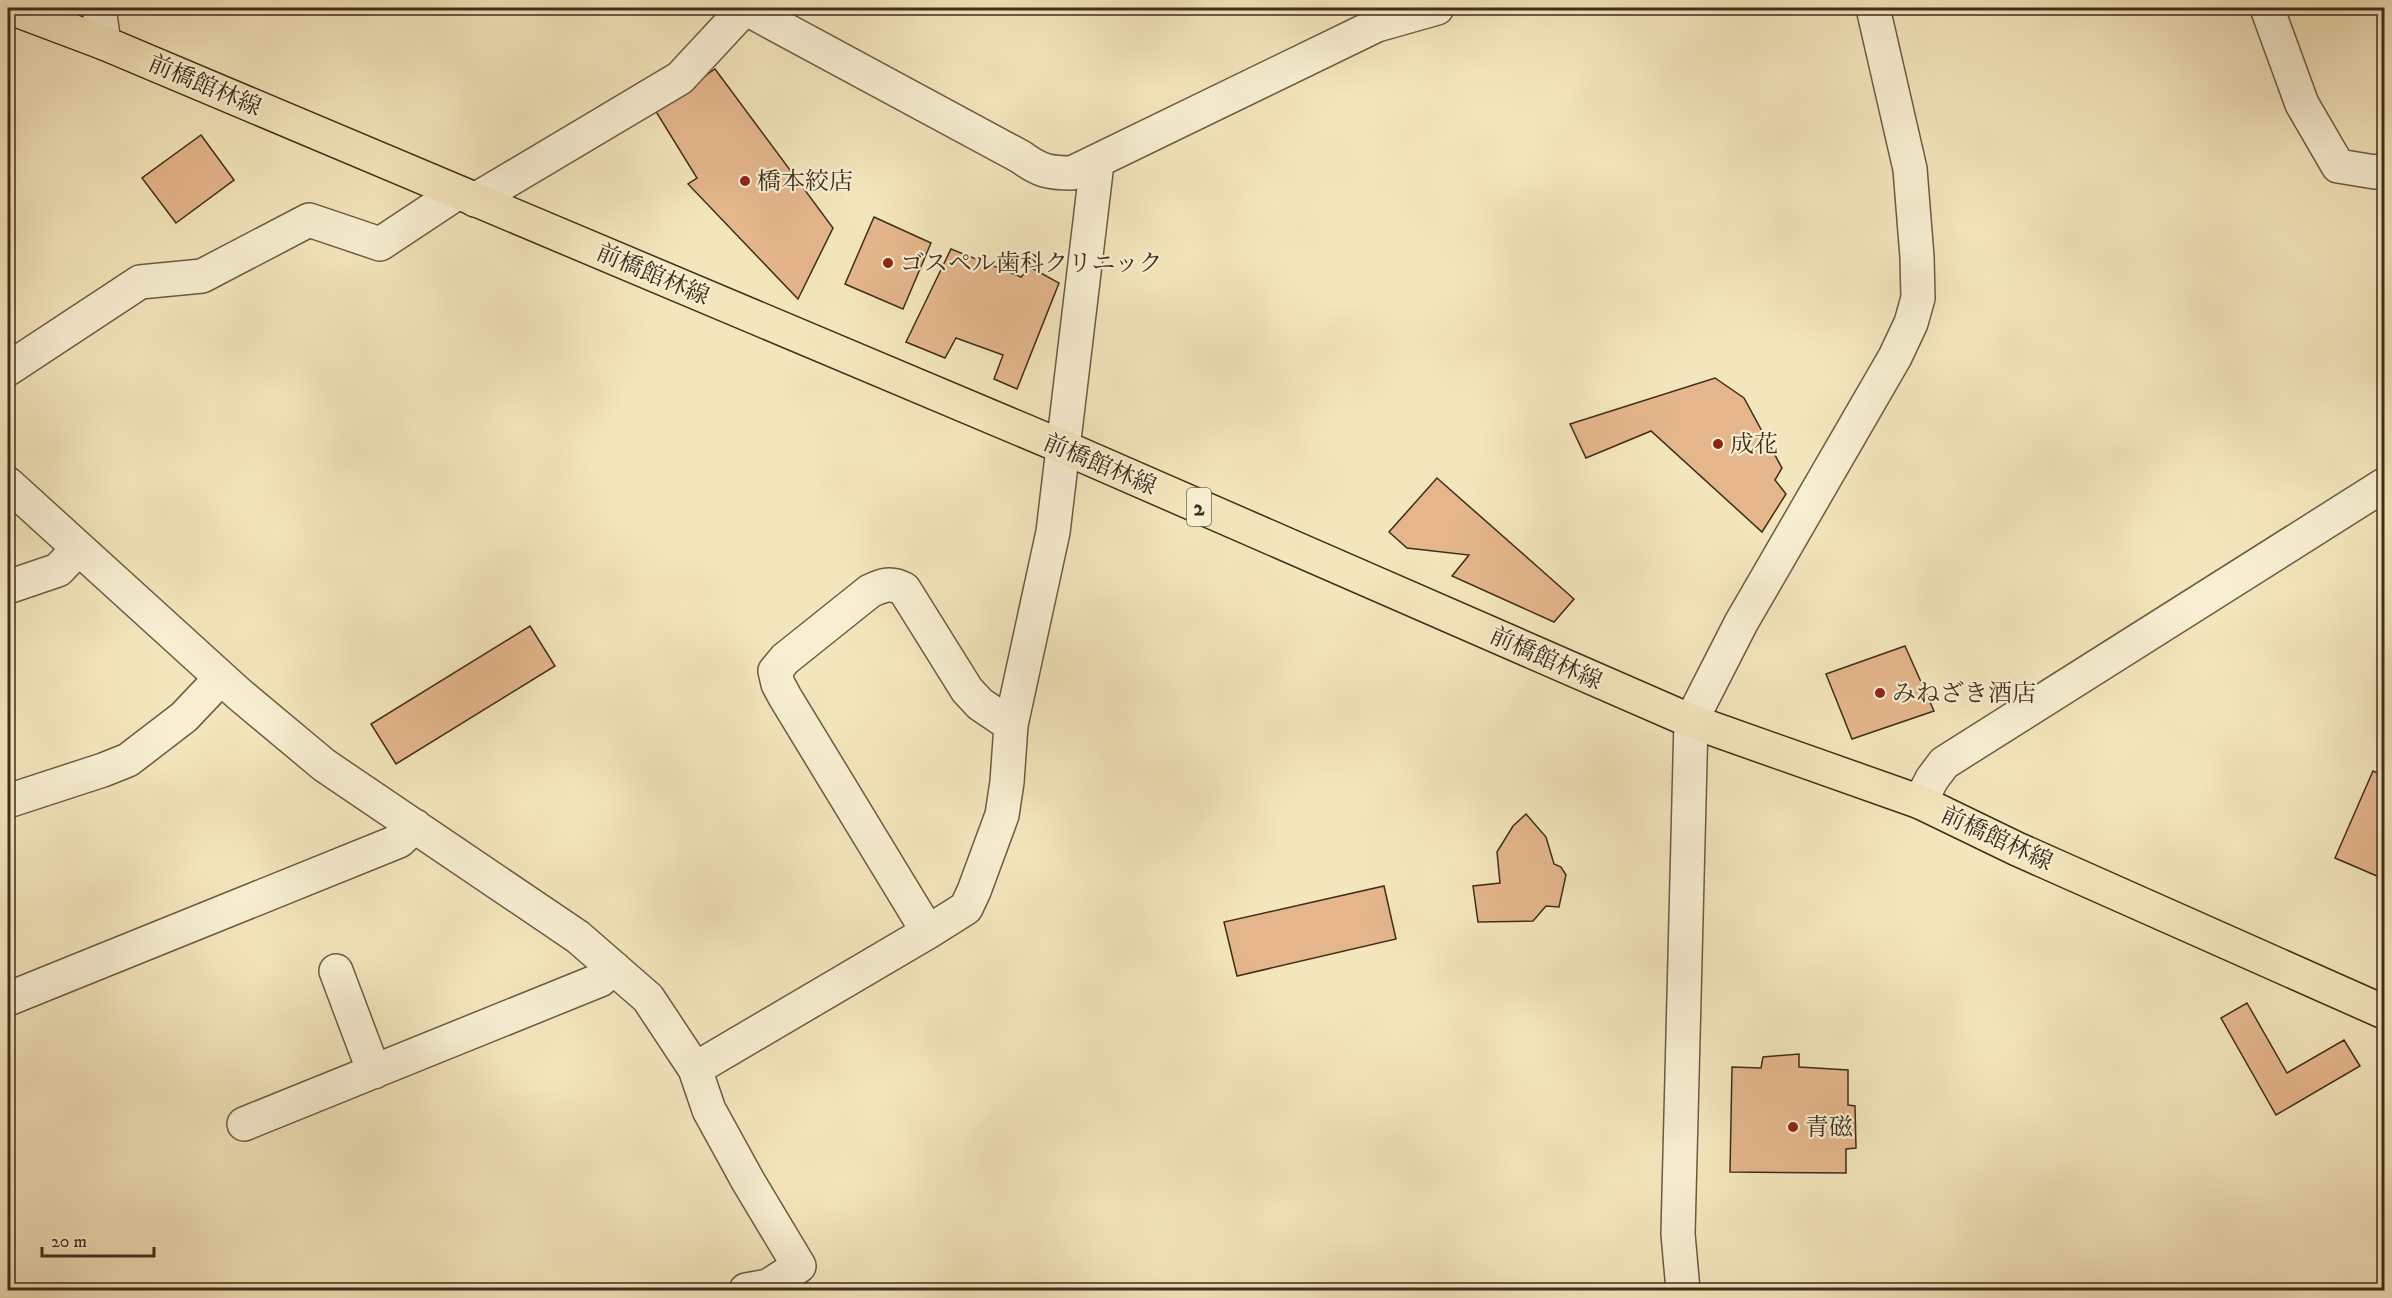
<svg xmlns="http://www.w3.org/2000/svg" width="2392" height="1298" viewBox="0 0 2392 1298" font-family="'IM FELL DW Pica','Noto Serif JP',serif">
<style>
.building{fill:#e5b68c;stroke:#3f2d1a;stroke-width:1.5}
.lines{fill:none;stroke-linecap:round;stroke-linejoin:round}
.minor-casing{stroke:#6c5b42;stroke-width:36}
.major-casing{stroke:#3f2d1a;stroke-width:36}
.minor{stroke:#f8efd3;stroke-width:33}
.major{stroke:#f4e6bc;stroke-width:33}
.poi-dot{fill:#8f2418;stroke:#f8efd3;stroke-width:2}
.labels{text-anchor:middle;stroke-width:4.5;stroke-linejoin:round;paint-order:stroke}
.shield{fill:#f8efd3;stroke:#766752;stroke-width:1.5}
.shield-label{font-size:22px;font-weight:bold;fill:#3f2d1a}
.street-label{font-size:24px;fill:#3f2d1a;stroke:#f8efd3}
.poi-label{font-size:24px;fill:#3f2d1a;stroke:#f8efd3;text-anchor:start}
</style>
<rect width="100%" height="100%" fill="#f4e6bc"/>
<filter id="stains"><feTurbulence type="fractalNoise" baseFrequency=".00333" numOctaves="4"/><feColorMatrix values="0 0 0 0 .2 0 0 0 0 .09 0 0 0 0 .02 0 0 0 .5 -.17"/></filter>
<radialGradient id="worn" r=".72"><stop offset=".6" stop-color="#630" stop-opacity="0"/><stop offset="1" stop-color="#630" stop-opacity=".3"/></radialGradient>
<path class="building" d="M715,69L833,228L798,299L688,184L697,178L655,110Z
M201,135L234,180L176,223L142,178Z
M874,217L931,243L903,309L845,284Z
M951,249L1021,277L1030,267L1059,283L1017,389L994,379L1003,355L956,338L945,358L906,342Z
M1715,378L1744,398L1782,468L1775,480L1786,494L1762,532L1651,431L1586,458L1570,424Z
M1437,478L1574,599L1554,622L1452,576L1469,555L1407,548L1389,532Z
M530,626L555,666L396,764L371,724Z
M1905,646L1934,711L1852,739L1826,674Z
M2373,771L2384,776V879L2335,858Z
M1526,814L1546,837L1554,864L1561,867L1566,875L1559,907L1546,906L1533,921L1478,922L1473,886L1500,883L1497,852L1513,826Z
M1384,886L1396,939L1237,976L1224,922Z
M2247,1003L2287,1073L2344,1040L2360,1066L2276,1115L2221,1018Z
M1799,1054V1067L1848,1070V1105L1855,1106L1856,1148L1846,1149V1173L1730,1172L1732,1067L1761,1068L1763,1057Z"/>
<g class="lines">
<defs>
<path id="minor" d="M99,8L104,43
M745,8L1021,157C1040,171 1049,173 1072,173L1377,25L1437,8
M2267,8L2302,104L2338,166L2375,172L2384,170
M475,200L680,78L745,8
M8,369L140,282L202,276L309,220L380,244L457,193
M8,484L239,694L324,765L578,937L648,998L695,1069L709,1110L748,1181L799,1266L768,1286L746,1290
M8,587L58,570L78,549
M8,801L103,770L128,760L184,717L221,678
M1920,802L1932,779L1944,763L2384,485
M928,932L785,697L778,684L775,671L785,659L870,591C883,585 891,582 904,589L967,690L980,704L1011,725
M336,971L374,1072
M8,999L399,841L415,826
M695,1069L928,932L966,908L974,891L1002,815L1007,782L1011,725L1053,532L1097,163
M244,1124L600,980L614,968
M1683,1290L1678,1234L1691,721L1741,623L1895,357L1911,323L1918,298L1917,257L1910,169L1873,8"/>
<path id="major" d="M11,8L104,43L1063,447L1691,721L1920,802L2017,849L2384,1012"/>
</defs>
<use href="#minor" class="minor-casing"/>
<use href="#major" class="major-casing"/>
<use href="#minor" class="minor"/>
<use href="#major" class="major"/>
</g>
<g class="poi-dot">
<circle cx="745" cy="181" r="6"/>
<circle cx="888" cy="263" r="6"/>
<circle cx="1718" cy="444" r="6"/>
<circle cx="1880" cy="693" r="6"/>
<circle cx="1793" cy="1127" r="6"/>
</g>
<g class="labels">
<rect class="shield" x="1187" y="488" width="24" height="38" rx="4.5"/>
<g class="shield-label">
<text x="1199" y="515">2</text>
</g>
<g class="street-label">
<text transform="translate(205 85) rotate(23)" y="8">前橋館林線</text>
<text transform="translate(653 274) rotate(23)" y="8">前橋館林線</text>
<text transform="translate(1100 464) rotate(23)" y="8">前橋館林線</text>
<text transform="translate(1546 658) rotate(24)" y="8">前橋館林線</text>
<text transform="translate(1997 838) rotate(25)" y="8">前橋館林線</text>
</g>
<g class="poi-label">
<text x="757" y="189">橋本絞店</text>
<text x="900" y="271">ゴスペル歯科クリニック</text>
<text x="1730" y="452">成花</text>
<text x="1892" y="701">みねざき酒店</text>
<text x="1805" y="1135">青磁</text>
</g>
</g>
<rect width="2392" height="1298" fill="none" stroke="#f4e6bc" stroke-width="30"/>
<rect x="9" y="9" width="2374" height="1280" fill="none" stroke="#3f2d1a" stroke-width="3"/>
<rect x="15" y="15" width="2362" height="1268" fill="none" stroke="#3f2d1a" stroke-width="1.5"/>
<path d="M42 1247v9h112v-9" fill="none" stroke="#3f2d1a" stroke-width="3"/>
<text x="51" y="1247" font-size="18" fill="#3f2d1a" stroke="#f8efd3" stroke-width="4.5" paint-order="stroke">20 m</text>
<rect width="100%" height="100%" filter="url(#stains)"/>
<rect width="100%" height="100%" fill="url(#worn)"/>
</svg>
